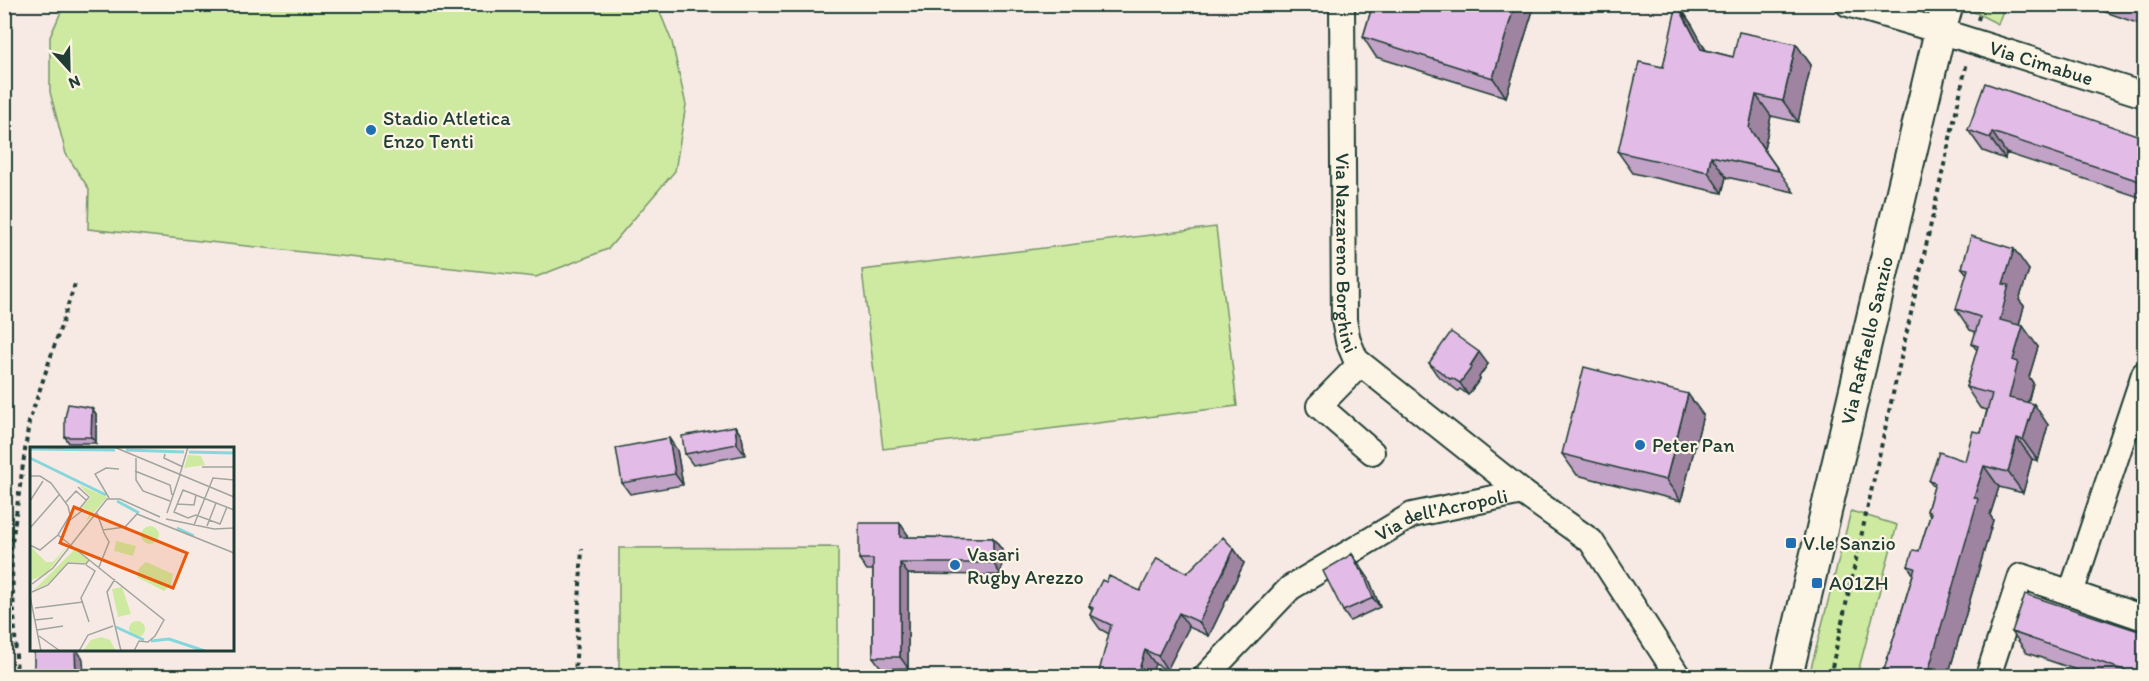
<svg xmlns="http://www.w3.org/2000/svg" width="2149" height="681" viewBox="0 0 2149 681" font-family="Itim,sans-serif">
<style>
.green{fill:#ceeaa0;stroke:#76946a;stroke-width:1.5}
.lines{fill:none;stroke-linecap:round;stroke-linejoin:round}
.minor-casing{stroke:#1f3d34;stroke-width:28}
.major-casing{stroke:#1f3d34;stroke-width:34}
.path{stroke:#1f3d34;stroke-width:4;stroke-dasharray:4.5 4.5;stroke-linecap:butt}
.minor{stroke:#fcf5e5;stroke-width:24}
.major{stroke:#fcf5e5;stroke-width:30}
.wall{fill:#c2a2c6;stroke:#1f3d34;stroke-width:1.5}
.shaded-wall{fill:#9e84a1;stroke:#1f3d34;stroke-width:1.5}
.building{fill:#e2bce6;stroke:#1f3d34;stroke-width:1.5}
.poi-dot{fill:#1f6fb2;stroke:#fcf5e5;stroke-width:2}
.labels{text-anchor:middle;stroke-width:4.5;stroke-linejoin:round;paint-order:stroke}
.street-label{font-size:20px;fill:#1f3d34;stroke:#fcf5e5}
.poi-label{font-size:20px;fill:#1f3d34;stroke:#fcf5e5;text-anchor:start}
.inset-river{fill:none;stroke:#85d7dc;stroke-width:3}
.inset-road{fill:none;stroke:#a1a59e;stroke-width:1.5}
.view{fill:#e8590c;fill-opacity:0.15;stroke:#e8590c;stroke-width:3}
.inset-edge{fill:none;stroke:#1f3d34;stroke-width:3}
</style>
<rect width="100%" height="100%" fill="#f7eae5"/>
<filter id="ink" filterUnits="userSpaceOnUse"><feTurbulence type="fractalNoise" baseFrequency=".0167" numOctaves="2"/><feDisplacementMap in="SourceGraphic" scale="12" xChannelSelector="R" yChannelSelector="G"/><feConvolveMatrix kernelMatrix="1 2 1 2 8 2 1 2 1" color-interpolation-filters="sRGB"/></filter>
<g filter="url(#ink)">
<path class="green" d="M64,5H657L672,42L686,105L675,171L608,249L536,277L88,229L89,189L66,154L50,92V37Z
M1971,5V4L2005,5L1998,24L1972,11Z
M1216,227L1237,406L883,449L862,270Z
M1851,511L1897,525L1857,676H1809Z
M838,547V676H619V548Z"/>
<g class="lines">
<defs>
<g id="minor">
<path id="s1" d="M1342,4L1344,320L1348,341L1356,360L1522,492"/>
<path id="s2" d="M1848,4L1940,31L2144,95"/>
<path d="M1360,364L1319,406L1372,452"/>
<path d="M2071,593L2144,618"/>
<path id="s3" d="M1206,676L1290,588L1412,515L1522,492L1591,541L1678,676"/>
<path d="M1988,676L2021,576L2071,593L2144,374"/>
</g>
<g id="major">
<path id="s4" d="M1787,676L1940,31L1948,4"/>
</g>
</defs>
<use href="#minor" class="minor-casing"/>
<use href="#major" class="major-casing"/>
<path class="path" d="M1978,20L1982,4
M17,676L11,550L29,422L76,281
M575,676L582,549
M1830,676L1967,62"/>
<use href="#minor" class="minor"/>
<use href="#major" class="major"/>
</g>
<path class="wall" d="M1373,4H1535L1506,97L1376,57L1363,37Z
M1678,4L1692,25L1706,50L1733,57L1796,44L1811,65L1798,122L1771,116L1764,149L1794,192L1726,177L1722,193L1633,173L1618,152L1663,67Z
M2083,4H2145V26Z
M1968,130L2145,140V199L2006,153L2005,159L1983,151Z
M1962,268L2029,270L2019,300L2024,306L2019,325L2038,347L2029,377L2033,383L2028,403L2048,425L2038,461L2032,459L2023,493L1999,487L1990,515L1993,520L1948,676H1888L1884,670L1913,574L1908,566L1919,551L1930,516L1927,511L1934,487L1929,481L1965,461L1981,433L1987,410L1980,408L1966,387L1977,350L1972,344L1976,332L1970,330L1956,309L1967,274Z
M1429,363L1488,364L1479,377L1480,379L1468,395L1460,389L1458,391L1437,375Z
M92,408L96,414V443H69L65,437Z
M1703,415L1681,501L1577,475L1562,454Z
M735,426L742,437L745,455L693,465L685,454Z
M677,450L683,485L630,494L622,483Z
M908,535V537L993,538L1002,550L1001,575L908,574V668L882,669L873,657V570H867L859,559Z
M1234,549L1244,563L1209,636L1189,627L1167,670L1155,664L1109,634L1100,629L1090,615L1092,611L1089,606L1106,582L1140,591L1187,573Z
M1352,554L1369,579L1380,607L1350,621L1343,611Z
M2012,632L2145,676H2094L2027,653Z"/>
<path class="shaded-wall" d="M1515,4H1535L1506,97L1493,78Z
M1678,4L1692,25L1716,70L1701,49Z
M1796,44L1811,65L1798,122L1783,101Z
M1756,95L1771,116L1764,149L1749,128Z
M1992,132L2006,153L2005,159L1990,138Z
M1711,156L1726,177L1722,193L1708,172Z
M2145,174V186L2142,182Z
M2014,249L2029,270L2019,300L2024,306L2015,341L2000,320L2003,284Z
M2023,326L2038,347L2029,377L2033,383L2023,419L2009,398L2013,360Z
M1479,352L1488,364L1479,377L1480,379L1468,395L1460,383Z
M1688,394L1703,415L1681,501L1666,480Z
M2034,404L2048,425L2038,461L2023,440Z
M92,408L96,414V443L91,437Z
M735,426L742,437L745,455L737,444Z
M669,438L677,450L683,485L675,474Z
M2017,438L2032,459L2023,493L2008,472Z
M1984,466L1999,487L1990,515L1993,520L1948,676H1927L1974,497Z
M900,523L908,535V549L900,537Z
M993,538L1002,550L1001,575L993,563Z
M1234,549L1244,563L1209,636L1199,622Z
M1352,554L1369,579L1380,607L1373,598Z
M900,563L908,574V668L900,657Z
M1179,613L1189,627L1167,670L1158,656Z
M75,650H77L83,659L84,676H76Z
M1145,650L1155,664L1151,676H1137Z"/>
<path class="building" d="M1373,4H1515L1493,78L1363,37Z
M1677,4L1701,49L1733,57L1739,32L1796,44L1783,101L1756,95L1749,128L1779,171L1711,156L1708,172L1618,152L1639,62L1663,67Z
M2116,4H2145V15Z
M1985,83L2140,136V138L2145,140V174L2142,182L1992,132L1990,138L1968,130Z
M1971,236L2014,249L2003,284L2009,285L2000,320L2023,326L2013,360L2018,362L2009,398L2034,404L2023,440L2017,438L2008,472L1984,466L1974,497L1978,499L1927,676H1916L1909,674L1908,676H1903L1884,670L1915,568L1908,566L1913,550L1919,551L1931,513L1927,511L1935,483L1929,481L1939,452L1965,461L1973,431L1981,433L1992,394L1966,387L1978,346L1972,344L1980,317L1956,309L1968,269L1962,268Z
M1451,332L1479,352L1470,366L1472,367L1460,383L1452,378L1450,379L1429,363Z
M1584,367L1688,394L1666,480L1562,454Z
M68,404L92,408L91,437H65V418Z
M735,426L737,444L685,454L682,436Z
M669,438L675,474L622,483L616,448Z
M859,523H900V537L993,538V563H900V657H873V559H859Z
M1223,537L1234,549L1199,622L1179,613L1158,656L1145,650L1137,676H1098L1111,625L1090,615L1093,608L1089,606L1102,580L1106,582L1109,576L1140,591L1157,558L1187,573Z
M1352,554L1360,570L1362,569L1373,598L1343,611L1323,571Z
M2025,594L2145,633V676H2141L2012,632Z
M34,650H75L76,676H34Z"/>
</g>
<g class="poi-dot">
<circle cx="371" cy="130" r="6"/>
<circle cx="1640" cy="445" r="6"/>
<rect x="1785" y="537" width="12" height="12" rx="3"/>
<circle cx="955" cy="565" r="6"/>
<rect x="1811" y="577" width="12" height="12" rx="3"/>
</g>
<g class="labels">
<g class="street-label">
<text dy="7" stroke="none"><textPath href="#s2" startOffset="202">Via Cimabue</textPath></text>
<text dy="7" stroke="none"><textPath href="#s1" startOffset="249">Via Nazzareno Borghini</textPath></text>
<text dy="7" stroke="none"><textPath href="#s4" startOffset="345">Via Raffaello Sanzio</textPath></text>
<text dy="7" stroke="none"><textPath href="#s3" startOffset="292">Via dell'Acropoli</textPath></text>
</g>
<g class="poi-label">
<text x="383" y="125">Stadio Atletica<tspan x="383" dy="23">Enzo Tenti</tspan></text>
<text x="1652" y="452">Peter Pan</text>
<text x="1803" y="550">V.le Sanzio</text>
<text x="967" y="561">Vasari<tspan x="967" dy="23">Rugby Arezzo</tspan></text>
<text x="1829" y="590">A01ZH</text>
</g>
</g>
<g transform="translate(30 447)">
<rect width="204" height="204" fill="#f7eae5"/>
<path d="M158,8L171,9L175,18L154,21ZM49,38L77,50L56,75L60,65L52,60L61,50ZM111 88a9 9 0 1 1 18 0a9 9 0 1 1-18 0ZM86,94L106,99L103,109L84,104ZM38,98L16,128L1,133L0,99L16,115H23ZM45,102L58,113L56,116L38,115L19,136L4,143ZM116,115L143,127L141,138L134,144L107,130L109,121ZM92,140L101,167L88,170L82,142ZM99 182a8 8 0 1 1 16 0a8 8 0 1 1-16 0ZM71,190L80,193L86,204H53L61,193Z" fill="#ceeaa0"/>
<path class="inset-river" d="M0,2L85,3M96,3L154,5M159,5L204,6M0,11L76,48M87,54L109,66M147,81L164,89M86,180L114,193M121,194L139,192L175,204"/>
<path class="inset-road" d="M0,0L34,1M84,0L204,50M135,7L134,11L153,20M106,11V33L113,44L140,54M172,20H204M105,24L140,38L142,48M150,27L158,0M0,29H10L21,36L38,59L40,68L28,88L10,103L0,98M79,51L65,27L76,21L89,22M0,54L13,34M36,55L46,44L56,53M147,57L164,58L166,48M197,60L190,77L166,68L158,71L144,65L153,43L204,63M67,66L73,83L95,80L107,67L204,106M137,66L150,28M136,72L184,82L204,81M40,73L53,63L50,61L59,50L48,40M164,78L183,31L204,33M177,79L186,56M0,81L29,48M28,88L134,173L125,189L118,195L109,194L104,204M56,118L65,124L51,151L59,175M69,120L79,95L73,84M85,132L77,145L91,204M2,137L23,121L77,52H90L130,70M2,145L18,138L38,116L56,117L59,113M0,149L11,204M5,161L53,155M5,173L23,171M7,183L33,179M9,189L30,204M49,204L58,188L83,179"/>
<path class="view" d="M44,60L157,106L143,141L30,96Z"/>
<rect width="204" height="204" class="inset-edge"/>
</g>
<rect width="2149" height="681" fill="none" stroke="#fcf5e5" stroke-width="24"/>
<rect x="12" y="12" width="2125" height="657" fill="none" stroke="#1f3d34" stroke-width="2" filter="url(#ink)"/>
<g transform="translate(69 69) rotate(158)" stroke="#fcf5e5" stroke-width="4.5" paint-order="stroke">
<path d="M0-4.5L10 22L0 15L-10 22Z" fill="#1f3d34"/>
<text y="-9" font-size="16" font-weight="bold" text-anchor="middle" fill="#1f3d34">N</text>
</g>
</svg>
